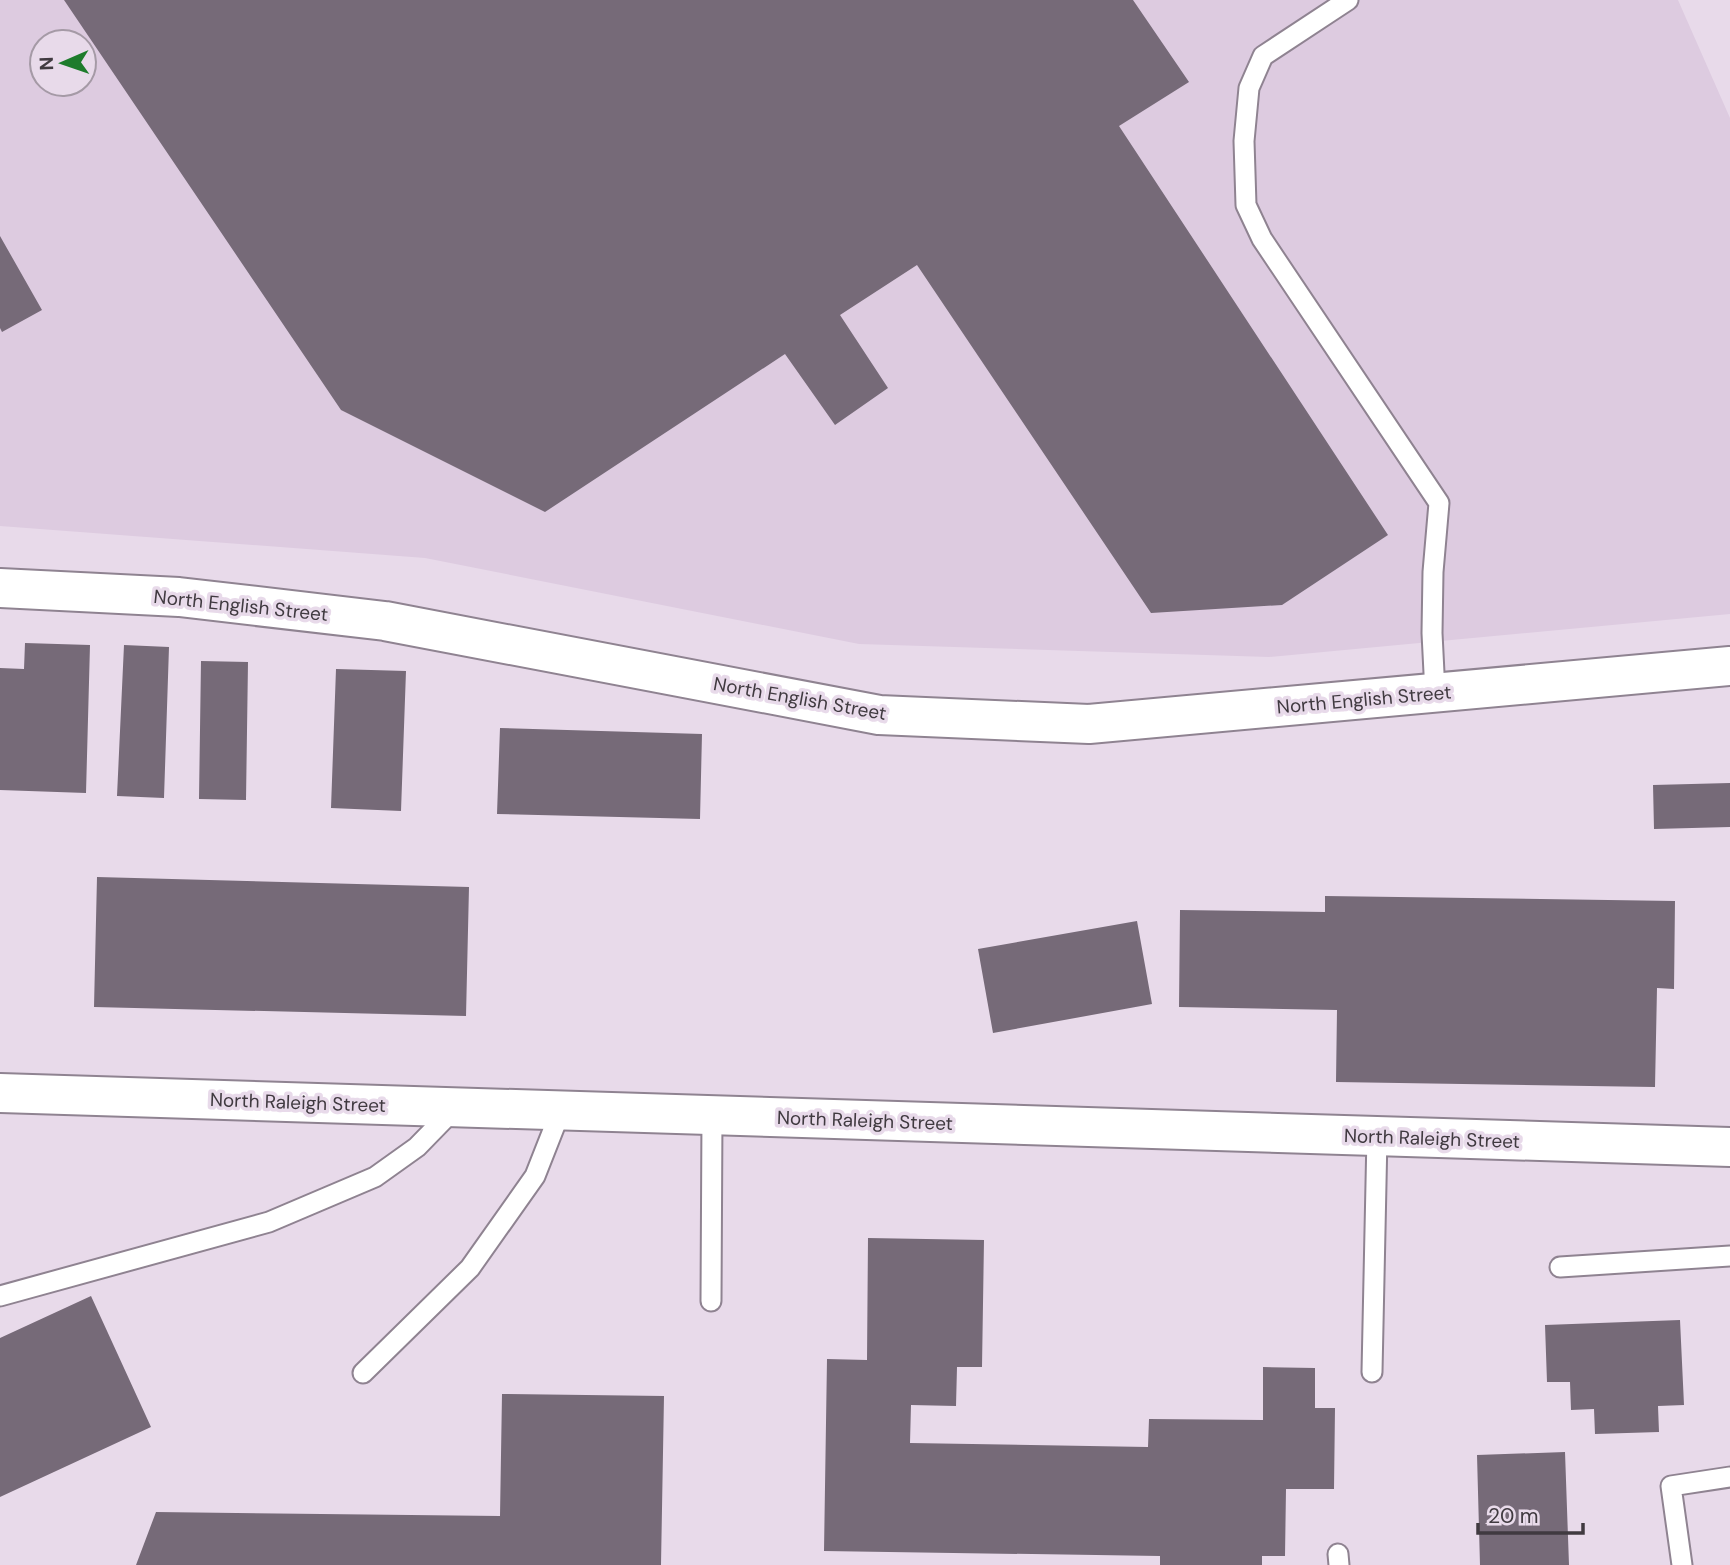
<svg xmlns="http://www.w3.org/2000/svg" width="1730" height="1565" viewBox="0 0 1730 1565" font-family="'DM Sans',sans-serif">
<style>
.built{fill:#ddcbe0;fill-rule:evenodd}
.building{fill:#766a78}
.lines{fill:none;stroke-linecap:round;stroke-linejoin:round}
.lane-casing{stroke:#8f8391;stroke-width:23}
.street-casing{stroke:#8f8391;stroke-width:42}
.secondary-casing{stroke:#8f8391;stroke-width:42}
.lane{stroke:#fff;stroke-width:19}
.street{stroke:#fff;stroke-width:38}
.secondary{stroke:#fff;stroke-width:38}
.labels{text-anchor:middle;stroke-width:7;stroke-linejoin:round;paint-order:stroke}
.street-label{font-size:19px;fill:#403a40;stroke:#e8daea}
</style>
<rect width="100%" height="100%" fill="#e8daea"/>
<path class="built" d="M0,0H1678L1730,118V614L1269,657L859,644L425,558L0,526ZM42,42H84V84H42Z"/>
<path class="building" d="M64,0H1133L1189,82L1119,126L1388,535L1282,605L1151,613L917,265L840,315L888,388L835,425L785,354L545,512L341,410Z
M0,236L42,310L2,332L0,328Z
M25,643L90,645L86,793L0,790V668L24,669Z
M124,645L169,647L164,798L117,796Z
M201,661L248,662L246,800L199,799Z
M336,669L406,671L401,811L331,808Z
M500,728L702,734L700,819L497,814Z
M1730,783V827L1654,829L1653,785Z
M97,877L469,887L466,1016L94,1007Z
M1325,896L1675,901L1674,989L1657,988L1655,1087L1336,1082L1337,1010L1179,1007L1180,910L1325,912Z
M1137,921L1152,1004L993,1033L978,949Z
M868,1238L984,1240L982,1367H957L956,1406L911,1405L910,1443L1148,1447L1149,1419L1263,1420V1367L1315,1368V1408H1335L1334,1489H1286L1285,1556H1262V1565H1160V1556L824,1551L827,1359L867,1360Z
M91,1296L151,1427L0,1497V1338Z
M1680,1320L1684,1405L1658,1406L1659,1432L1595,1434L1594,1409L1571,1410L1570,1382H1547L1545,1325Z
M502,1394L664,1396L661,1565H136L156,1512L500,1516Z
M1565,1452L1569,1565H1480L1477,1455Z"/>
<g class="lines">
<defs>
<path id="lane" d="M1348,0L1263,56L1249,88L1244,141L1246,205L1262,239L1439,503L1433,572L1432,633L1435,693
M1560,1267L1730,1256
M0,1296L269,1222L375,1177L417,1147L455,1108
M711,1301L712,1115
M1372,1372L1377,1136
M363,1373L470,1268L535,1176L561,1110
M1338,1554L1339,1565
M1682,1565L1671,1486L1730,1477"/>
<path id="street" d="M0,1093L1730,1147"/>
<path id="secondary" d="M0,588L179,597L385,621L879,715L1089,724L1730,666"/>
</defs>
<use href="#lane" class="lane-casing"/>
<use href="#street" class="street-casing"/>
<use href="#secondary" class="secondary-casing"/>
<use href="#lane" class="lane"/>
<use href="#street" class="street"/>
<use href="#secondary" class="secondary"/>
</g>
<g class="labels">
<g class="street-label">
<text transform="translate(241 605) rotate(6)" y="7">North English Street</text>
<text transform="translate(800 698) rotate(10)" y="7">North English Street</text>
<text transform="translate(1364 699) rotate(-5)" y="7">North English Street</text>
<text transform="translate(298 1102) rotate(2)" y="7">North Raleigh Street</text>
<text transform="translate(865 1120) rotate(2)" y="7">North Raleigh Street</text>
<text transform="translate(1432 1138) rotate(2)" y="7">North Raleigh Street</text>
</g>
</g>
<g transform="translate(63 63) rotate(268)"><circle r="33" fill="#e8daea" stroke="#a59aa6" stroke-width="2"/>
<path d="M0-5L12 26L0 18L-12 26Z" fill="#1e7c2c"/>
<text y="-10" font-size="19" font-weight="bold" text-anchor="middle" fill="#403a40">N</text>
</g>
<path d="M1478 1523v10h105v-10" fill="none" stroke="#403a40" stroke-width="3.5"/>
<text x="1488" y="1523" font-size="21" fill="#403a40" stroke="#e8daea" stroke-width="5" paint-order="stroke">20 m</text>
</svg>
